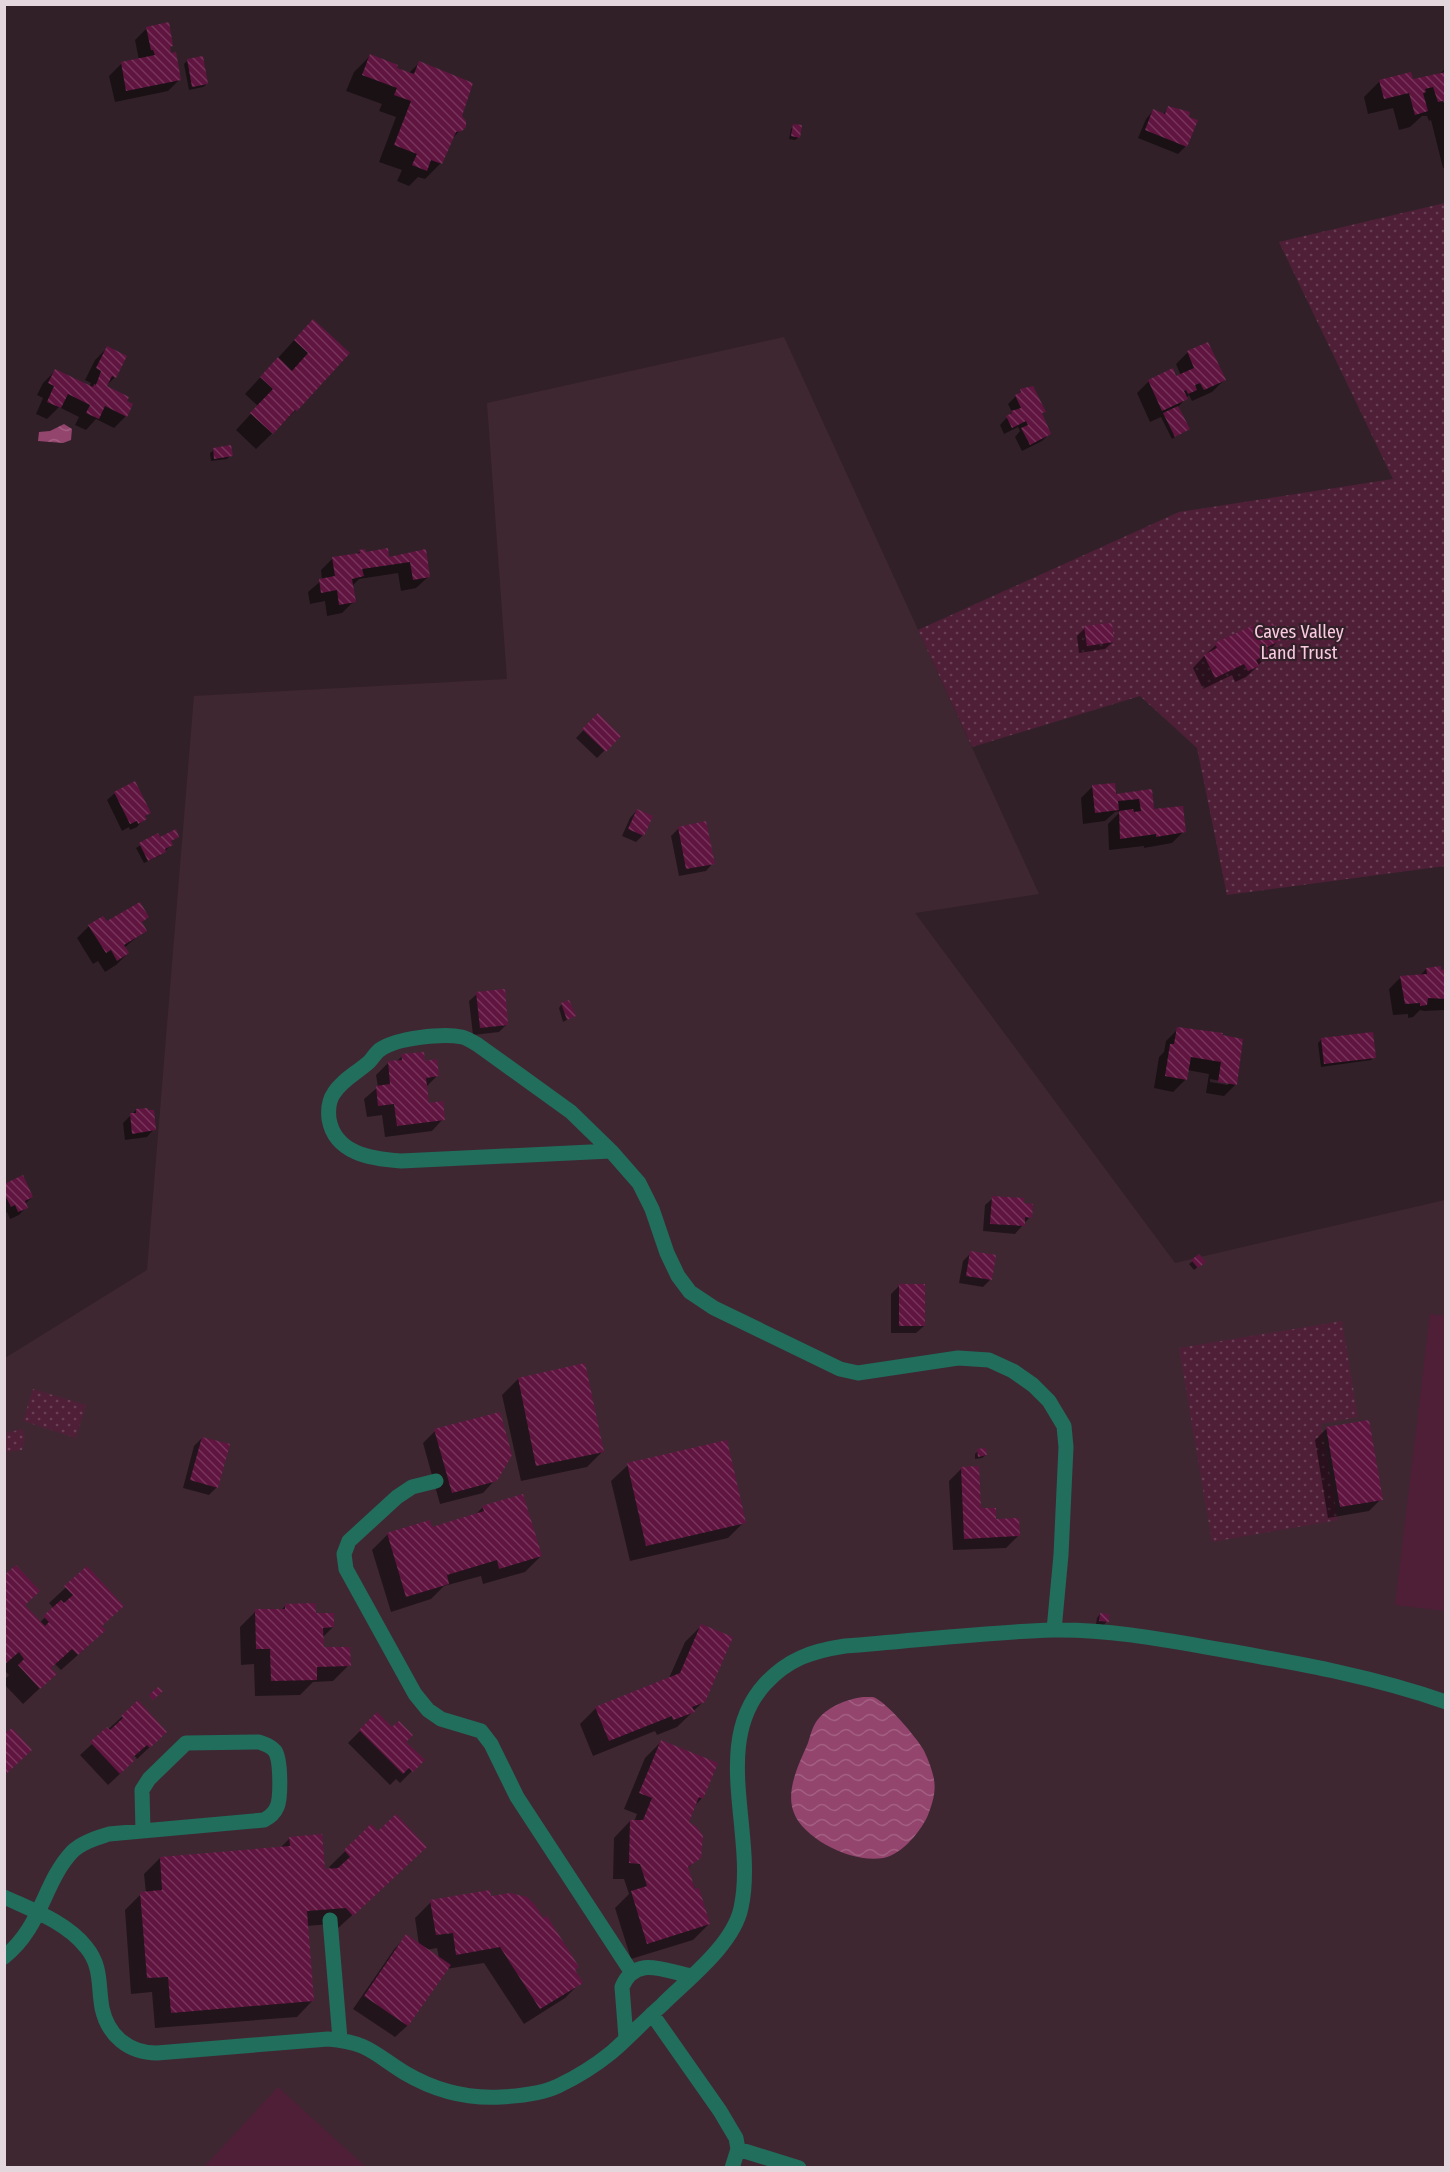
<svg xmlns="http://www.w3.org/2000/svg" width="1450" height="2172" viewBox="0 0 1450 2172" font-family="'Fira Sans Condensed',sans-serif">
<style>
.built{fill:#3f2732}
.grass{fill:#4f1f38}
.park{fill:url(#park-dots)}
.water{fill:url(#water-waves)}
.shadow{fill:#0007;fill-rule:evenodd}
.building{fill:url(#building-back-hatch)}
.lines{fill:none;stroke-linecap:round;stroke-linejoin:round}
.minor{stroke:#216e5d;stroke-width:15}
.labels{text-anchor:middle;stroke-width:4.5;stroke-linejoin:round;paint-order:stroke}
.park-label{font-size:18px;fill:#facbe0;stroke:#322028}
</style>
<defs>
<pattern id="park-dots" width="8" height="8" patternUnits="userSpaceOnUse" patternTransform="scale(1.5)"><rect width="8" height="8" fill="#4f1f38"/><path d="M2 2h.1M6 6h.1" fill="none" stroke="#683f54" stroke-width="1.8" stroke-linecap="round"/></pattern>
<pattern id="water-waves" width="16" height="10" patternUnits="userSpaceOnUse" patternTransform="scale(1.5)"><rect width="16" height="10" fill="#94456e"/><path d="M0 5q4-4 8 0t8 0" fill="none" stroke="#a35f82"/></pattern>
<pattern id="building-back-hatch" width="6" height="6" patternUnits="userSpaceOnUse" patternTransform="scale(1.5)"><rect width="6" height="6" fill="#601440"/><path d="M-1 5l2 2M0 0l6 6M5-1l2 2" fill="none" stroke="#77355b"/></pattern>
</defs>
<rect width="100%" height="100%" fill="#322028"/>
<path class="built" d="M784,337L1039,894L915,913L1175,1263L1445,1200V2167L5,2168V1358L147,1270L194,696L507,679L487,403Z"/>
<path class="grass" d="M1430,1314L1445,1316V1611L1395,1605Z
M278,2087L366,2167H204Z"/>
<path class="park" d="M1445,203V866L1227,895L1197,748L1140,696L972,747L918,630L1179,512L1393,479L1279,242Z
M1342,1321L1358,1417L1321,1424L1338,1520L1212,1542L1179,1348Z
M33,1389L86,1405L76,1438L23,1421Z
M23,1429L25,1438L22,1450L5,1452V1433Z"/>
<path class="water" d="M64,424L72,429L71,440L63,443L38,441L39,432L50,431Z
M863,1697C866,1697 870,1697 873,1697C886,1701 916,1737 923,1749C927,1756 931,1767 933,1775C937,1789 933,1802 928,1815C922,1829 907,1848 892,1855C864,1869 805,1842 794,1813C785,1791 799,1764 808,1743C810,1737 812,1728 816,1722C826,1707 847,1699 863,1697Z"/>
<path class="shadow" d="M147,28L169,48L180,79L168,91L115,102L109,76L121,64L139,60L135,40Z
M370,56L408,74L419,63L460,116L464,126L451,140L441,163L425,179L418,177L409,186L397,181L402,170L379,162L396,117L379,111L382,104L346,91L354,72Z
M188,60L207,84L203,87L189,90L184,64Z
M1446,68V167L1443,168L1431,120L1429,121L1427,116H1422L1410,127L1399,130L1393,108L1368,114L1364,97L1380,81H1412L1438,75Z
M1169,108L1186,146L1178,154L1138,138L1146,119L1153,111L1162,115Z
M794,125L799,137L795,140L789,139L791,129Z
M297,337L348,353L296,410L256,449L236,430L258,406L245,394Z
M107,348L115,377L105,387L126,416L114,428L96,419L86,430L75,425L79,417L59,407L47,419L36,414L43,398L37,395L43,383L55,371L89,387L91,383L85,380L95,360Z
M1188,352L1224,380L1212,392L1192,401L1189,395L1177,408L1188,429L1172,439L1161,417L1150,422L1137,393L1149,381L1181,376L1176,364Z
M1021,391L1044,411L1041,415L1049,434L1042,441L1022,451L1015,437L1020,431L1018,427L1004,434L1000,425L1012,412L1008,404Z
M214,450L231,455L227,459L211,461L210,453Z
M360,551L388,558L424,551L428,577L416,588L401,591L398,573L359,579L352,586L354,601L342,613L327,616L325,601L310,604L308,592L322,580L321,570L333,558L356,555Z
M1085,628L1113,642L1105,649L1079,653L1077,636Z
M1258,632L1279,639L1258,666L1246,677L1235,682L1232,675L1203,689L1193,668L1204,656L1216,645Z
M598,715L619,736L597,758L576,738Z
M1093,786L1115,796L1151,790L1153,811L1184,831L1172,843L1144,848V846L1109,850L1108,824L1121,811L1115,812L1105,821L1083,824L1081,798Z
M115,793L149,812L137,827L130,830L129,827L122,831L107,800Z
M637,810L643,835L636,842L622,836L630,818Z
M679,828L713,863L706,871L679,876L671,836Z
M157,835L159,839L177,836L170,842L171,845L161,855L144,863L136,848Z
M147,917L141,923L145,930L124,948L128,953L116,965L105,972L98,961L93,964L77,938L89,926Z
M1426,969L1446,971V1012L1445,1010L1424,1011L1420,1010L1413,1017L1408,1018V1014L1393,1015L1389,989L1401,977L1420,976Z
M477,994L507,1024L499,1032L473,1035L469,1001Z
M562,1004L574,1016L563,1022L559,1008Z
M1178,1029L1221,1034L1236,1084L1224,1096L1206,1093L1209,1074L1187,1070L1185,1080L1173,1092L1154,1088L1159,1057L1164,1052L1166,1041ZM1210,1079L1228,1082V1085L1210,1082Z
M1322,1039L1375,1057L1371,1060L1321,1067L1318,1043Z
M402,1056L423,1062L437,1076L426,1087L428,1104L443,1119L432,1131L385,1137L382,1115L367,1117L364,1099L378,1087L376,1075L388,1063L396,1062Z
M136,1110L154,1129L147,1137L125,1140L123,1123Z
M4,1185L32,1197L25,1204L26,1207L19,1215L10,1219L7,1212L4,1213Z
M993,1198L1030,1217L1015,1234L983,1231L985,1205Z
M971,1253L991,1279L983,1287L959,1283L963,1261Z
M1199,1256L1204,1262L1194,1270L1189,1264Z
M899,1286L924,1326L916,1333H891V1294Z
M518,1379L603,1451L587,1467L521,1481L502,1395Z
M1327,1428L1381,1499L1369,1511L1328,1518L1315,1440Z
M435,1431L495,1480L483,1493L440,1504L423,1443Z
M202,1438L217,1487L209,1495L183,1488L194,1446Z
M978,1451L986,1455L982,1458L975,1459V1454Z
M628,1465L744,1522L728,1538L630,1561L611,1481Z
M961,1469L980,1510L1018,1536L1006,1548L953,1550L949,1481Z
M483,1507L541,1556L525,1572L483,1584L481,1576L444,1586L431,1599L391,1612L372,1550L388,1534L431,1529L474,1516Z
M87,1568L101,1627L88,1646L61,1670L55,1664L50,1669L55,1674L23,1704L4,1684V1680L9,1675L4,1670V1577L23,1605L39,1623L54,1609L49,1603Z
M286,1605L314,1615L333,1627L322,1638V1649L349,1665L333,1681L313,1682L300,1695L255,1696L254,1664L241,1665L240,1627L256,1611L281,1610Z
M1100,1614L1107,1621L1104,1625L1096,1624L1097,1618Z
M701,1626L704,1701L677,1727L657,1735L655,1731L593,1756L580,1724L596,1708L669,1678L685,1642Z
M138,1702L153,1744L137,1759L134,1755L122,1772L108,1785L80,1755Z
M377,1714L423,1760L400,1783L396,1779L390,1785L348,1743Z
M4,1731L18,1762L4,1774Z
M661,1742L702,1798L694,1807L687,1823L699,1857L687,1869L709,1924L693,1940L631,1959L615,1908L629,1894L624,1879H613L614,1838L630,1821L634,1822L637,1814L624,1809L645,1758Z
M371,1826L409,1863L336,1930L330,1924L307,1926L313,2000L297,2017L155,2028L152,1992L131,1994L125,1910L141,1894L146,1893L144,1874L160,1858L279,1849L290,1838L323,1871L332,1870L329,1867Z
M490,1898L573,1970L581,1982L565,1998L524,2024L484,1963L446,1969L407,2026L395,2037L353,2009L395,1948L407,1936L419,1945L415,1918L431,1902ZM437,1948L439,1958L426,1950Z"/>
<path class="building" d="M169,22L173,46L170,47L171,53L176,52L181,80L126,91L121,62L155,55L153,50H151L146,27Z
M370,54L398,65L397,68L414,74L419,61L473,83L462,116L466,121V127L462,131L456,132L442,164L431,160L427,171L412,165L417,154L394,145L411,101L394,95L397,88L362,75Z
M203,56L208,84L192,87L187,59Z
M1411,72L1413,79L1446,72V106L1443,101L1438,102L1433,87L1425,89L1426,92L1423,93L1428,111L1415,115L1409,93L1384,99L1379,80Z
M1168,106L1190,112L1189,117L1198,120L1187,147L1145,130L1153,109L1165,114Z
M793,124L802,125L800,138L791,136Z
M313,319L350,353L297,411L295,410L273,434L250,413L273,389L260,377L278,357L292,371L308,353L294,340Z
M1208,342L1226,380L1204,390L1200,383L1195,385L1197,390L1188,394L1186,390L1184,391L1188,399L1162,411L1148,380L1173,368L1176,376L1194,368L1187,351Z
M107,346L127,356L116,378L112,376L107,386L129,397L127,401L133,404L127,417L105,406L99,419L86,413L90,405L68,394L61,408L47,402L54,386L48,383L55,369L93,387L94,384L96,385L101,371L96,368Z
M1033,386L1046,412L1042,413L1051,434L1030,445L1021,428L1028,425L1026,421L1012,428L1006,416L1012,413L1011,411L1021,408L1015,395L1021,392L1020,389Z
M1178,406L1190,429L1175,437L1163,413Z
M231,445L233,456L214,459L213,448Z
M388,548L389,557L426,549L430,577L413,580L410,562L362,569L364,576L352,579L356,602L339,605L337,590L321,593L319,579L335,576L332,557L360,553L359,550L365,549L366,552Z
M1112,623L1114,642L1087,646L1084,626Z
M1273,623L1281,640L1267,647L1270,653L1256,660L1259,666L1248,671L1244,664L1215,678L1204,655L1217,648L1215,643L1256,624L1259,630Z
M598,713L621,736L606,752L582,729Z
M135,781L151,813L145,816L147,819L138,824L137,821L130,824L114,792Z
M1115,783L1116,794L1152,789L1154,809L1183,806L1186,832L1156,837V834L1120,839L1119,811L1133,809L1134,812L1141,811L1139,799L1118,801L1119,810L1095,813L1092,785Z
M637,809L653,816L644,836L628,829Z
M706,821L715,864L686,869L678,827Z
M176,829L179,837L171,841L173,845L165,849L166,852L148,861L139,843L158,833L160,837Z
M140,902L149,917L142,922L147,931L124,945L129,953L117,961L111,950L106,953L88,925L103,916L107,921Z
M1441,966V970L1446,969V999L1428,998L1427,1005L1420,1006V1003L1405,1004L1400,976L1427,974L1426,968Z
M505,989L508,1025L480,1028L476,992Z
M569,1000L576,1016L567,1020L561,1003Z
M1177,1027L1223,1033L1222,1035L1243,1039L1237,1085L1218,1082L1221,1062L1191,1057L1187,1080L1165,1076L1170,1044H1174Z
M1373,1032L1376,1058L1324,1064L1321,1038Z
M424,1052L425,1061L437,1059L439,1076L426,1078L429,1103L443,1101L445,1120L397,1126L394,1104L378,1106L376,1086L390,1084L388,1061L402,1060L401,1054Z
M148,1108V1110H154L156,1130L132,1134L130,1113H136V1109Z
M23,1175L33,1197L25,1201L28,1208L18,1212L15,1205L11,1207L4,1193V1184Z
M992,1196L1024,1198V1203L1033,1204L1032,1218L1025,1217V1226L990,1224Z
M970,1251L996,1255L992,1280L966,1276Z
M1199,1254L1206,1262L1198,1268L1191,1260Z
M899,1284H925V1326H899Z
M585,1363L604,1452L536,1466L518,1378Z
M500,1412L512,1455L497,1481L452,1493L434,1429Z
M1369,1420L1383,1500L1340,1507L1326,1427Z
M202,1437L230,1444L218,1488L190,1480Z
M727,1440L746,1523L646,1546L627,1463Z
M986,1448L987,1455L978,1457L977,1449Z
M979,1466L981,1508H996V1519L1019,1518L1020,1536L964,1539L961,1467Z
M523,1494L542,1556L499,1569L497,1560L447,1575L449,1584L406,1597L387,1533L430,1520L432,1527L484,1511L482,1506Z
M16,1565L40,1591L25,1605L45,1626L49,1622L43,1616L61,1600L64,1603L73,1595L64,1586L87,1566L124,1606L102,1626L106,1630L78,1655L72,1649L51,1668L57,1674L40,1689L18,1665L24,1659L19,1652L4,1665V1575Z
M315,1603L316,1613H334V1627L323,1628L324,1647H350L351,1666L317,1667V1680L271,1681L270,1649H256L255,1609H285V1604Z
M1100,1613L1109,1614V1622L1099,1621Z
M701,1624L733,1637L705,1702L692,1707L695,1712L673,1720L672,1716L609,1741L595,1707L680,1673Z
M158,1687L163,1691L153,1700L149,1695Z
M138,1700L167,1732L150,1748L147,1745L132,1758L135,1760L120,1774L90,1742L107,1727L110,1730L123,1718L121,1716Z
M377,1712L392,1727L399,1721L413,1735L406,1742L425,1760L413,1772L409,1768L403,1774L359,1730Z
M12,1728L32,1750L5,1775V1729L7,1732Z
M661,1740L718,1763L703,1799L699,1797L689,1822L697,1827L703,1836L701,1858L688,1867L695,1889L699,1888L710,1924L647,1944L631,1891L647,1886L640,1864L629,1863L630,1820H643L652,1798L639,1793Z
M396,1814L427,1847L353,1916L346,1908L307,1911L314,2001L171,2013L168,1977L147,1978L140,1892L162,1890L160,1857L290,1846L289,1837L322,1834L325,1869L338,1868L350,1857L344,1850L371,1824L378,1831Z
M490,1890L491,1896L510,1893L527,1897L535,1905L543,1918L547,1916L579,1967L575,1970L583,1983L540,2009L500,1947L456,1955L453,1933L436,1935L430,1900Z
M406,1934L451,1965L408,2026L364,1996Z"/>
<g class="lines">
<path class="minor" d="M611,1151L571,1112L478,1045C473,1042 467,1038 462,1037C443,1033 397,1038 381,1049C376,1052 373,1058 369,1062C358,1072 342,1080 334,1093C329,1100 328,1110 329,1119C335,1154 372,1159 401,1161L611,1151L639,1183L652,1209L667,1253L678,1276L690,1292L714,1308L840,1369L858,1373L958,1358L989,1360L1013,1371L1033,1385L1049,1401L1064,1426L1066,1447L1061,1555L1054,1630
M436,1481L412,1487L397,1497L349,1541L344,1554L346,1569L415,1694L428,1710L441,1719L481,1731L491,1744L517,1797L632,1973
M4,1897C32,1910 66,1922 86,1947C102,1966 98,1986 102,2008C108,2036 129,2053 157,2053L328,2039C368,2042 374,2054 405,2073C434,2090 467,2099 501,2097C520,2096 541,2094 558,2086C577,2077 596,2065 612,2052C629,2037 645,2020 662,2005C688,1979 733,1945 741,1908C757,1835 710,1744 765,1684C788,1659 812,1651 845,1646C914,1641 984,1632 1053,1630C1113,1629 1171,1641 1229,1651C1302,1664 1375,1677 1446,1702
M330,1920L340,2039
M4,1957C42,1927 43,1883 72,1852C82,1842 97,1838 109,1834L264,1820C270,1817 274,1814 277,1807C281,1798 281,1760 275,1751C271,1746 265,1744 259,1742L186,1743L149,1779L142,1790L143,1831
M652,2014L720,2111L736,2138L738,2149L732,2168
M626,2038L622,1987C636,1954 666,1972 692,1976
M738,2149L799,2168"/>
</g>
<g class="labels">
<g class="park-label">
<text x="1299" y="638">Caves Valley<tspan x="1299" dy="21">Land Trust</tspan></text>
</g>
</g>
<rect width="1450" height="2172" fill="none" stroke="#e3d6dc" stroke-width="12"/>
</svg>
